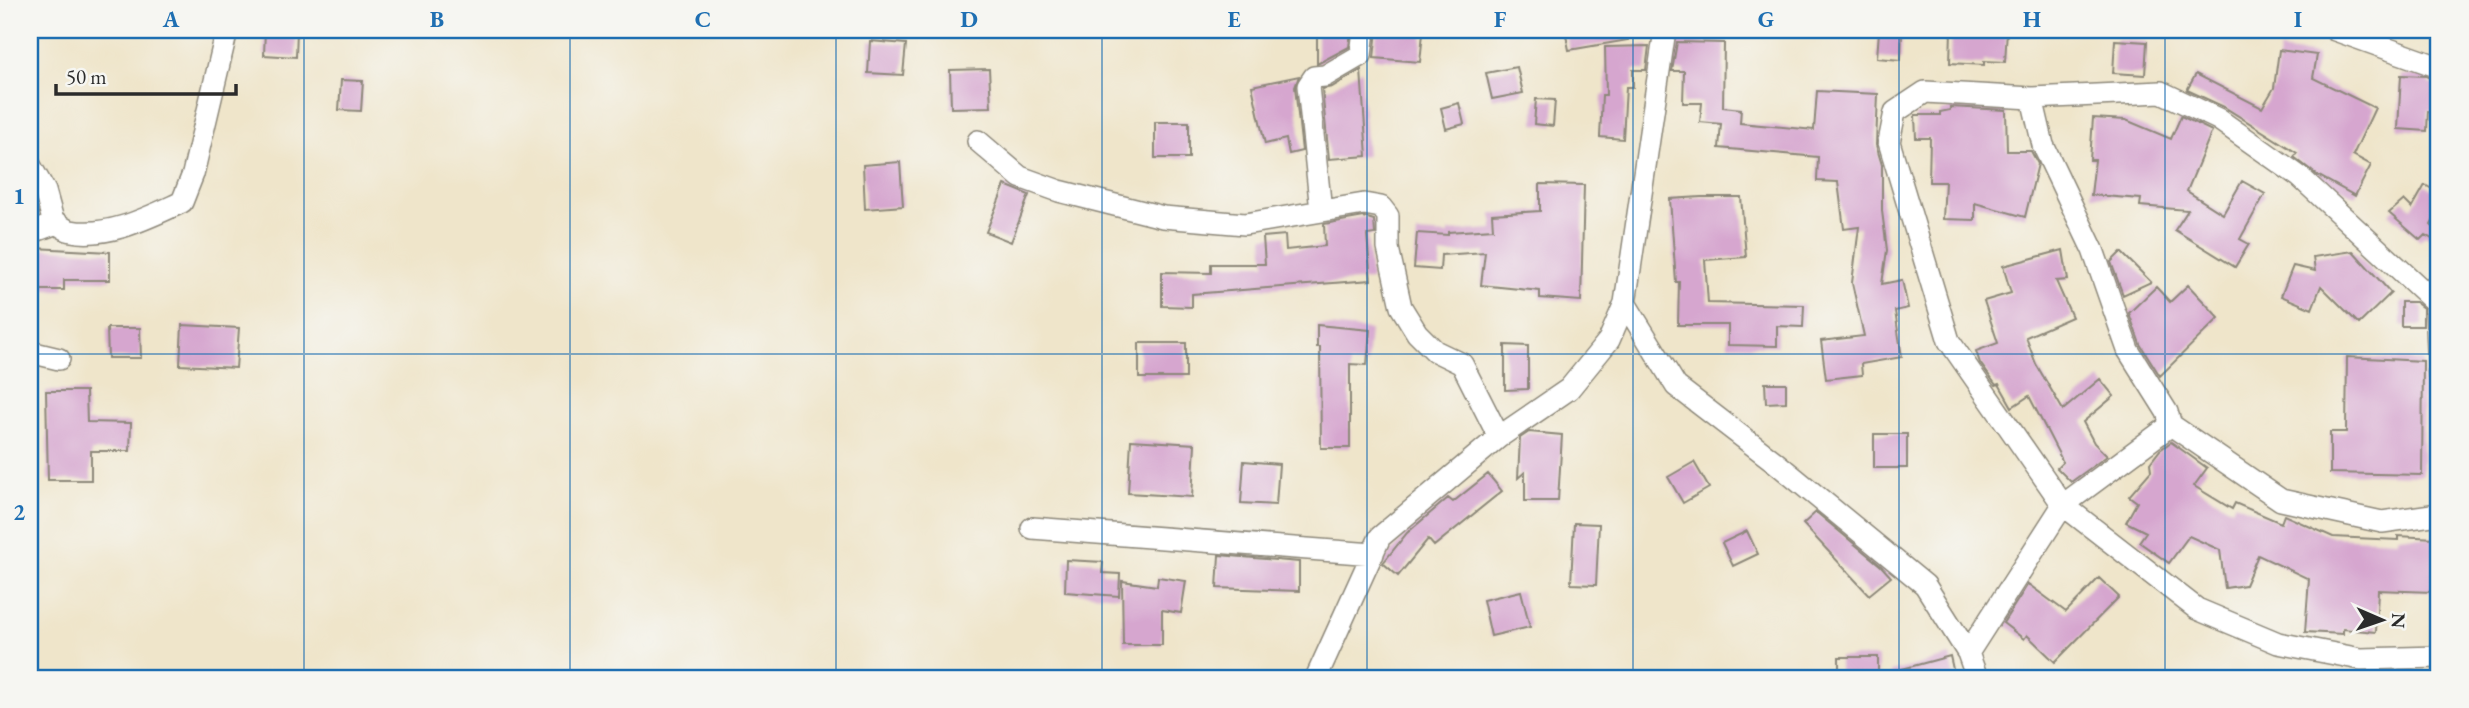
<svg xmlns="http://www.w3.org/2000/svg" width="2469" height="708" viewBox="0 0 2469 708" font-family="'EB Garamond',serif">
<style>
.building{fill:#d6a6cf}
.lines{fill:none;stroke-linecap:round;stroke-linejoin:round}
.street-casing{stroke:#8d887a;stroke-width:24}
.street{stroke:#fff;stroke-width:21}
.grid{fill:none;stroke:#1f6fb2;stroke-width:2;stroke-opacity:0.55}
.neatline{fill:none;stroke:#1f6fb2;stroke-width:2.5}
.grid-label{font-size:23px;text-anchor:middle;font-weight:bold;fill:#1f6fb2}
</style>
<rect width="100%" height="100%" fill="#f6f6f2"/>
<filter id="ink" filterUnits="userSpaceOnUse"><feTurbulence type="fractalNoise" baseFrequency=".0143" numOctaves="2"/><feDisplacementMap in="SourceGraphic" scale="14" xChannelSelector="R" yChannelSelector="G"/><feConvolveMatrix kernelMatrix="1 2 1 2 8 2 1 2 1" color-interpolation-filters="sRGB"/></filter>
<filter id="wash" filterUnits="userSpaceOnUse"><feTurbulence type="fractalNoise" baseFrequency=".00686" numOctaves="4" result="noise"/><feDisplacementMap in="SourceGraphic" scale="28" xChannelSelector="R" yChannelSelector="G"/><feGaussianBlur stdDeviation="1.57" result="paint"/><feColorMatrix in="noise" values="0 0 0 0 0 0 0 0 0 0 0 0 0 0 0 0 0 1.4 0 .05"/><feComposite in="paint" operator="in"/></filter>
<g filter="url(#wash)">
<rect width="100%" height="100%" fill="#efe5ca"/>
<g id="blocks">
<path class="building" d="M265,30H297L296,57L264,55Z
M1317,30H1351L1349,47L1317,64Z
M1377,30L1423,33L1420,62L1374,58Z
M1565,30H1627L1628,40L1569,50Z
M1951,30H2007L2005,62L1984,61V65L1950,63Z
M1879,31L1902,32L1901,60L1877,58Z
M2115,40L2147,42L2145,75L2113,73Z
M870,41L906,44L903,75L868,73Z
M1677,42L1724,43L1723,107L1741,109L1740,123L1814,130L1817,91L1878,94L1876,145L1882,165V211L1887,250L1882,284L1902,280L1908,308L1895,311L1902,357L1861,364L1862,375L1826,379L1821,341L1864,336L1852,283L1859,227L1844,229L1838,182L1817,181L1818,157L1719,148L1721,124L1700,122L1702,103H1683L1684,71H1672Z
M1649,46L1646,70H1633V87H1626L1623,139L1600,137L1602,95H1606L1605,47Z
M2279,50L2317,55L2313,78L2375,108L2353,155L2371,165L2355,196L2317,175L2294,157L2297,153L2224,107L2187,90L2196,74L2262,108L2274,88Z
M1517,67L1523,93L1492,99L1486,73Z
M989,69L991,107L951,108L950,70Z
M1361,70L1367,156L1329,159L1322,89L1332,87Z
M2401,75L2426,76L2430,78V84L2439,85V112L2428,111L2427,131L2398,129Z
M1299,76L1295,87L1302,151L1289,154L1286,139L1265,144L1252,86Z
M341,80L363,81L361,111L339,110Z
M1536,99L1555,100L1553,126L1534,124Z
M1459,103L1464,124L1446,129L1441,108Z
M1950,107L2006,110L2007,151H2031L2038,164L2025,217L1975,203V220L1943,219L1945,182H1929L1930,138H1916L1915,115H1940V112L1950,110Z
M2181,116L2212,131L2187,191L2223,214L2242,181L2265,194L2240,239L2249,244L2235,267L2175,230L2188,210L2140,206L2141,199L2091,195L2095,160H2090L2093,118L2126,120L2171,139Z
M1155,122H1189V158H1155Z
M900,162L903,206L865,209L863,165Z
M1540,184L1584,185L1581,301L1540,298V291L1481,285L1485,252L1441,255L1440,270L1414,268L1417,233L1448,235V232L1493,229L1492,214L1540,211Z
M1005,185L1029,195L1011,242L986,232Z
M2425,185L2439,193V210L2431,225L2439,232V243L2425,235L2420,240L2389,213L2404,200L2412,208Z
M1701,197H1741L1746,257L1705,260L1708,303L1804,305L1803,327L1777,326V346L1728,345V325H1678L1679,282H1676L1670,199Z
M1364,217L1374,220L1375,234L1367,235L1371,280L1192,294V307L1162,306V272L1211,273V264H1265L1263,237L1285,235L1286,250L1325,246L1324,224Z
M34,248L110,252V280H64V290H34Z
M2063,250L2068,280L2056,281L2072,317L2026,337L2036,364L2063,410L2100,379L2114,396L2083,422L2094,443L2107,456L2071,482L2057,468L2063,462L2029,396L2012,407L1999,384L1996,385L1980,363L1976,351L1998,343L1984,301L2011,293L2003,266Z
M2353,251L2391,293L2359,324L2321,286L2312,309L2281,296L2293,266L2315,271L2313,257Z
M2121,252L2151,282L2123,295L2111,262Z
M2188,285L2219,318L2160,376L2140,344L2129,313L2156,287L2170,302Z
M2401,302H2415L2423,308V326H2401Z
M182,325L239,328L236,368L180,365Z
M1317,325L1370,330L1367,365L1350,364V448H1321L1320,347H1317Z
M107,328H140L141,358H108Z
M1139,343H1186V378H1139Z
M1505,345L1528,346V389L1505,390Z
M2347,357L2423,361L2422,475L2330,473V432H2346Z
M1765,383H1786V402L1766,403Z
M46,391H86L87,422L131,423L130,451H91V480H48Z
M1529,432L1562,435L1558,501H1525V472L1518,478L1520,438Z
M1874,434H1907V468H1874Z
M1131,440L1195,444L1192,497L1128,493Z
M2171,442L2207,468L2194,486L2232,509L2235,503L2281,523L2284,515L2333,537L2398,540V536L2435,538L2432,592L2378,590L2376,632L2343,629V634L2305,632L2309,579L2258,555L2245,585L2225,588L2220,550L2189,536L2169,563L2139,542L2146,532L2126,522L2137,502L2129,496L2151,471L2150,463L2160,450Z
M1244,461L1279,464L1276,505L1241,503Z
M1694,462L1709,488L1683,503L1668,477Z
M1488,474L1502,491L1434,546L1428,539L1398,576L1383,563L1407,533L1448,498L1453,502Z
M1816,512L1881,566L1891,577L1869,595L1803,524Z
M1574,523L1599,524L1596,585L1571,584Z
M1747,531L1758,554L1733,566L1722,543Z
M1219,555L1299,562V591L1217,588Z
M1066,560L1103,562L1102,573L1120,574L1119,596L1065,592Z
M1158,577L1186,581L1181,613L1162,610V645H1123L1122,581L1157,586Z
M2099,578L2119,597L2055,662L2027,635L2024,639L2003,623L2028,584L2066,612Z
M1521,591L1530,627L1491,636L1483,600Z
M1950,656L1955,678H1892L1891,672Z
M1839,657H1878V678H1839Z"/>
</g>
</g>
<g filter="url(#ink)">
<use href="#blocks" fill-opacity="0" stroke="#8d887a" stroke-width="2"/>
<g class="lines">
<defs>
<path id="street" d="M1665,30L1625,303L1676,386L1775,462L1925,585L1968,653L1977,678
M2335,30L2439,67
M2032,98L2043,145L2093,250L2128,350L2167,412L2171,425
M978,141L1020,177L1059,191L1163,217L1245,224L1364,204L1381,207L1388,216V248L1401,307L1417,333L1435,351L1462,364L1499,437
M30,165L45,191L53,220C58,224 65,230 71,231C109,238 149,217 182,202L193,174L227,30
M1321,211L1308,86L1314,77L1325,76L1361,55L1364,30
M30,233L57,223
M30,352L59,359
M2439,375L2436,303L2300,177L2218,119L2161,92L2032,98L1925,92L1895,112L1889,142L1949,341L2063,505L2197,609L2278,643L2361,659L2439,657
M1032,528L1373,554
M1968,653L2063,505L2171,425L2281,500L2382,522L2439,514
M1316,678L1380,537L1499,437L1569,389L1609,340L1625,303"/>
</defs>
<use href="#street" class="street-casing"/>
<use href="#street" class="street"/>
</g>
</g>
<path class="grid" d="M304,30V678M570,30V678M836,30V678M1102,30V678M1367,30V678M1633,30V678M1899,30V678M2165,30V678M30,354H2439"/>
<rect width="2469" height="708" fill="none" stroke="#f6f6f2" stroke-width="77"/>
<g transform="translate(2382 620) rotate(92)" stroke="#f6f6f2" stroke-width="5" paint-order="stroke">
<path d="M0-5L12 26L0 18L-12 26Z" fill="#2b2b2b"/>
<text y="-10" font-size="19" font-weight="bold" text-anchor="middle" fill="#2b2b2b">N</text>
</g>
<path d="M56 84v10h180v-10" fill="none" stroke="#2b2b2b" stroke-width="3.5"/>
<text x="66" y="84" font-size="21" fill="#2b2b2b" stroke="#f6f6f2" stroke-width="5" paint-order="stroke">50 m</text>
<rect x="38" y="38" width="2392" height="632" class="neatline"/>
<g class="grid-label">
<text x="171" y="27">A</text>
<text x="437" y="27">B</text>
<text x="703" y="27">C</text>
<text x="969" y="27">D</text>
<text x="1234" y="27">E</text>
<text x="1500" y="27">F</text>
<text x="1766" y="27">G</text>
<text x="2032" y="27">H</text>
<text x="2298" y="27">I</text>
<text x="19" y="204">1</text>
<text x="19" y="520">2</text>
</g>
</svg>
